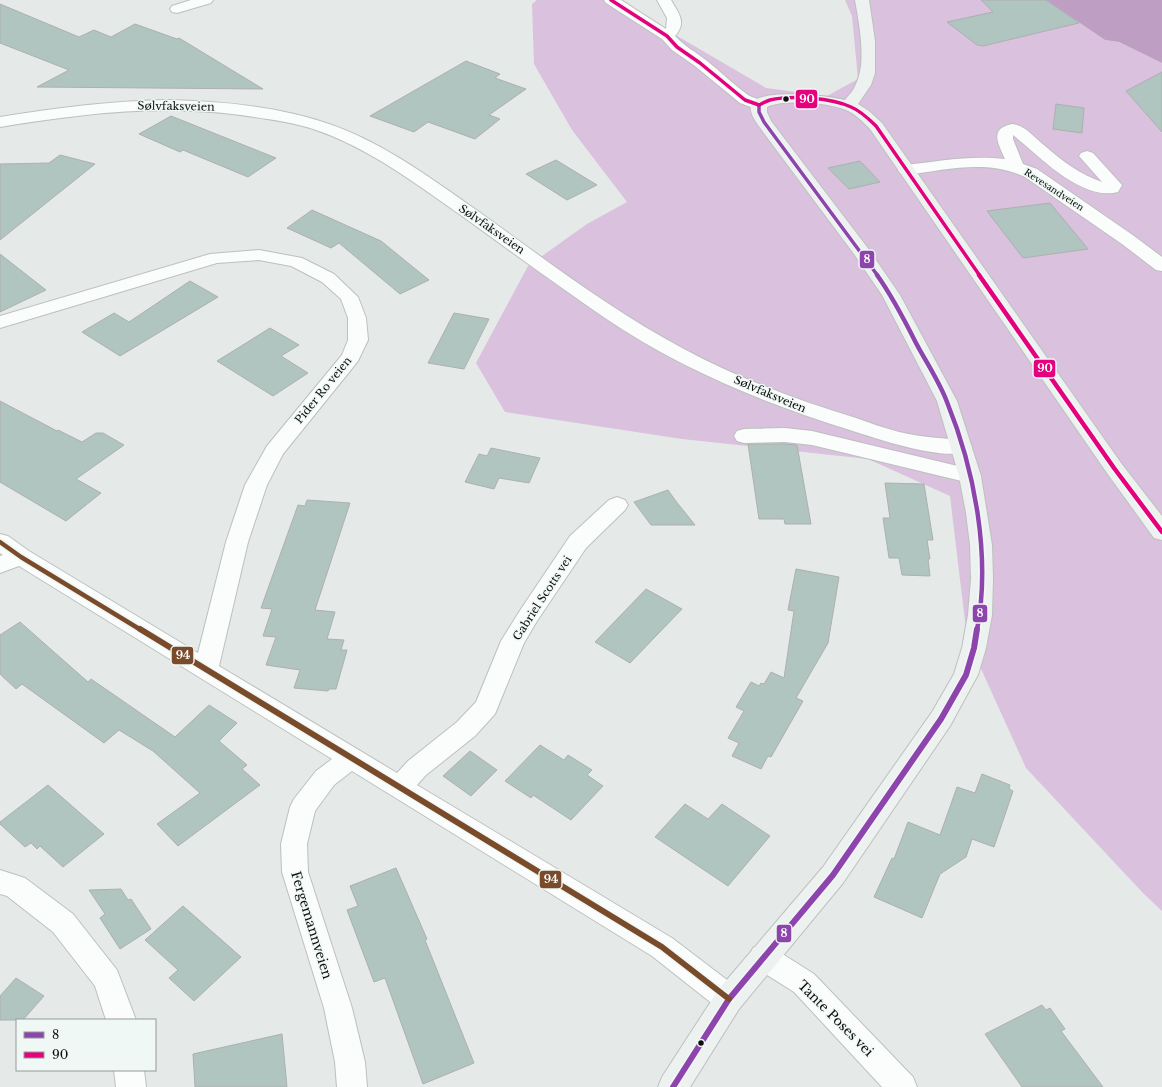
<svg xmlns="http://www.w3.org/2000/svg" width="1162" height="1087" viewBox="0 0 1162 1087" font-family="'Libre Baskerville',serif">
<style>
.forest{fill:#dac1de}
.water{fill:#be9ec2}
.building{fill:#b0c4c0;stroke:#adb0af}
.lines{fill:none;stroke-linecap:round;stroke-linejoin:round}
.minor-casing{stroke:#bcc0bf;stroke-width:2}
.secondary-casing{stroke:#bcc0bf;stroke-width:2}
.minor{fill:#fbfcfc;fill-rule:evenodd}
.secondary{fill:#edf1f0;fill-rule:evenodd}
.bus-1-far2-casing{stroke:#f0f8f6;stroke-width:5.5}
.bus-1-far1-casing{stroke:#f0f8f6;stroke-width:8}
.bus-1-casing{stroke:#f0f8f6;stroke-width:9}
.bus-2-far1-casing{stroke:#f0f8f6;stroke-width:5.5}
.bus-2-casing{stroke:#f0f8f6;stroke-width:8}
.bus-3-far1-casing{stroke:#f0f8f6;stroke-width:8}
.bus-3-casing{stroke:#f0f8f6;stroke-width:9}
.bus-1-far2{stroke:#8e44ad;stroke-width:3.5}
.bus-1-far1{stroke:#8e44ad;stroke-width:4.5}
.bus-1{stroke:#8e44ad;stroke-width:6}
.bus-2-far1{stroke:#e5007d;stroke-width:3.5}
.bus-2{stroke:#e5007d;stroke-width:4.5}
.bus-3-far1{stroke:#7a4b2a;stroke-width:4.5}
.bus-3{stroke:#7a4b2a;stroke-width:6}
.bus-dot{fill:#0c0e0e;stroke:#f0f8f6;stroke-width:1.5}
.labels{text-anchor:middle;stroke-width:3;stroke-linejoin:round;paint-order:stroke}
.far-street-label{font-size:9px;fill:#0c0e0e;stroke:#f0f8f6}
.street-label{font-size:11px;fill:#0c0e0e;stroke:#f0f8f6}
.near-street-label{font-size:13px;fill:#0c0e0e;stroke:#f0f8f6}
.line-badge{stroke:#f0f8f6;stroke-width:1.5}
.badge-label{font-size:11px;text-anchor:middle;font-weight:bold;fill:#fff}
</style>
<rect width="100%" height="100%" fill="#e5e9e8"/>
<path class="forest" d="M537,0H605L679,37L766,88L827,96L858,79L852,16L845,0H1046L1105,40L1119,42L1162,63V911L1143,893L1026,768L967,638L950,496L868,459L682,439L505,412L476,363L528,266L587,224L627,202L572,130L534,64L532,4Z"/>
<path class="water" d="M1046,0H1162V63L1119,42L1105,40Z"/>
<path class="building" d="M981,0H1046L1079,23L983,46L977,45L947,22L993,12Z
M0,4L79,37L94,30L111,37L135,24L177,39L179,38L263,89L37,87L69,70L0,43Z
M466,61L500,74L495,78L526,89L489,115L500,119L475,139L428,122L414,132L370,116Z
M1162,72V132L1126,91Z
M1056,104L1084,108L1082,133L1053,129Z
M171,116L276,158L248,177L183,150L180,152L139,134Z
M60,155L95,164L0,240V164L49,163Z
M556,160L597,185L567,200L526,174Z
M860,161L880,182L849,189L828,168Z
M1050,203L1088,249L1023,258L987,211Z
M312,210L381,241L429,280L400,294L339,243L331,248L287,228Z
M0,254L46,290L0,312Z
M190,281L218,297L120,356L82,332L114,313L129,322Z
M454,313L489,319L464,369L428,363Z
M270,328L299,345L281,356L308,373L273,396L217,361Z
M0,401L57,431L58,430L82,442L96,433H103L124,445L76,479L101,493L66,521L0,482Z
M748,444H785L797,445L811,524H785L784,519H759Z
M491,448L540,458L529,483L499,478L494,489L465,482L479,454L487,456Z
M885,483L924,484L933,540H927L930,559H928L930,576L902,575L899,558H889L883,518H890Z
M668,490L675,500L695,525H651L634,502Z
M307,500L350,503L315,610L335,612L327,639L344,640L341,650H347L336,689H329L328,691L294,688L300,670L266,665L276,637L263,636L272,609L261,608L298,505L305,506Z
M796,569L839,577L828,643L796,698L803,701L771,757L768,756L761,769L732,756L739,743L728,738L744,711L736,707L751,682L759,686L761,683L764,684L771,672L784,678L794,611L788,610Z
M646,589L682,609L630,663L595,642Z
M20,622L88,682L91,679L175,737L209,705L237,723L219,741L247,765L242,769L260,785L178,846L157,824L200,793L153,751L119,730L104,743L22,684L16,689L0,674V635Z
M540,745L564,760L568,755L592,770L587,775L603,786L571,820L533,795L531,798L505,781Z
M470,751L497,770L471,796L443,776Z
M982,774L1010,785L1009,789L1013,791L994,847L972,839L966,857L940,874L922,918L874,897L892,858L894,859L908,822L940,835L957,787L975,793Z
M48,785L104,834L63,867L40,846L37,849L31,843L25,847L0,824V822Z
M685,804L708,819L722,804L770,836L728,886L655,837Z
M396,868L427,939L425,940L474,1063L423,1084L385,978L374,982L347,910L358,906L350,886Z
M121,889L128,900L131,899L151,929L120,949L100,918L105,914L89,890Z
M183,906L241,957L194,1001L169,978L178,970L145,940Z
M16,978L44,996L23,1020H0V996Z
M1042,1005L1046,1010L1050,1008L1065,1029L1061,1031L1103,1087H1022L985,1034Z
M282,1034L287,1087H195L193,1054Z"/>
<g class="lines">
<defs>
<path id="minor" d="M191,0H213L211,3L177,13L172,12L170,9L172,6Z
M604,0H621L666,29L667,18L657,0H671C679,14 687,22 675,36C684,46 696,52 707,61C721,72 734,85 748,95C754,99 763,99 767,105L764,108L759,110L740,103L695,66L672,50L662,39L606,3Z
M166,100C220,101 277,106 329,124C382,142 429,177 475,209C542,257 609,309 682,348C737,378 797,400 856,418C870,423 884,428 899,432C912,435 925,437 938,438C949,439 959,439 969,442L972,447L969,452C939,460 881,440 850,430C764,403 680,369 605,318C557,285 509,250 462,216C416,184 369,148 316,130C296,123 274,120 254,117C168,103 85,113 0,127V117C55,108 110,101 166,100Z
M1012,124C1027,126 1034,138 1045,146C1062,161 1081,175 1102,182L1079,156L1081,153L1087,151L1093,153L1122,185L1118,192C1080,201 1040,156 1013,135V139L1023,164L1037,169L1134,236L1162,257V271L1156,270L1122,244L1025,177C987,159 946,170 906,175L900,173L898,170L900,167L906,165C939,161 971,155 1005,159C998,143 989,129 1012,124Z
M259,250L302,258L334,274L358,297L366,318L368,340L358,361L283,454L267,485L248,542L219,666L397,773L408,761L457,722L476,702L501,641L521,609L570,536L609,500L617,497L625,500L628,505L625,510L586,548L537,621L524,643L495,714L475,736L426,775L417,785L672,938L739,989L743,999L739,1009L729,1012L719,1009L652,956L352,771L334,785L315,811L307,844L308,872L352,1008L365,1062L367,1087H337L335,1062L324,1008L282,872L281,844L290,807L294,799L316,771L332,759L19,566L0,573V556L3,555L0,553V534L8,536L29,551L198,653L226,542L245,485L267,446L342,355L348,340V318L341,299L322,282L291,266L259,260L217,263L0,328V316L210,254Z
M785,428L812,431L970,469L977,471L981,476L977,481L970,483L812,445L785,442L744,443L737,441L734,436L737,431L744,429Z
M0,870L25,878L73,914L117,970L136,1020H106L95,986L53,932L7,896L0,894Z
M763,944L773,948L814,974L913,1077L917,1087H882L794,992L753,966L749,957L753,948Z
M114,1070H144L146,1087H116Z"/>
<path id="secondary" d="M855,0H869L875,41V73L871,85L858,104L869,111L882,123L1121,463L1162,516V540L1154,538L1107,473L870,129C863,122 856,114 846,110C830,103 783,99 767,107V112L771,121L867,247L900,295L957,401L981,476L992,545L993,579L992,615L986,648L978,675L974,682L950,726L843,883L739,1009L690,1087H658L662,1077L719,989L823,867L932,712L954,674L962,648L968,615L971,579L970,545L966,513L959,476L937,401L882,295L854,254L758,125C755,120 749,112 751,105C757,87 830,96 845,100C849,95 854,90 856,84C867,61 859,24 855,0Z"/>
</defs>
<use href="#minor" class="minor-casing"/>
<use href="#secondary" class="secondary-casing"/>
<use href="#minor" class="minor"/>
<use href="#secondary" class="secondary"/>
<defs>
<path id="bus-1-far2" d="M759,105V112L764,122L878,276"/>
<path id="bus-1-far1" d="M877,275C892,296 904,319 916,343C926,362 939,381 947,402C975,471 991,557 977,630"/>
<path id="bus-1" d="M673,1087L729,999L833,875L941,719L966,675L974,648L977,629"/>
<path id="bus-2-far1" d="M611,0L667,36L677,47L700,63L745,100L759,105C763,103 766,101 770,100C792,95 832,98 851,107C861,111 869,119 876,126L980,276"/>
<path id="bus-2" d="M979,275L1114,468L1162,532"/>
<path id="bus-3-far1" d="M0,542L21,557L141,630"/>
<path id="bus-3" d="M140,629L662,947L729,999"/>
</defs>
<use href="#bus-1-far2" class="bus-1-far2-casing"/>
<use href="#bus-1-far1" class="bus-1-far1-casing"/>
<use href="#bus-1" class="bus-1-casing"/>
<use href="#bus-2-far1" class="bus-2-far1-casing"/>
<use href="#bus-2" class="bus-2-casing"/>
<use href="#bus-3-far1" class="bus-3-far1-casing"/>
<use href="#bus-3" class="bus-3-casing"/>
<use href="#bus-1-far2" class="bus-1-far2"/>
<use href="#bus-1-far1" class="bus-1-far1"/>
<use href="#bus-1" class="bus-1"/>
<use href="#bus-2-far1" class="bus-2-far1"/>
<use href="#bus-2" class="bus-2"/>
<use href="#bus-3-far1" class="bus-3-far1"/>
<use href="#bus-3" class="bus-3"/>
</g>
<g class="bus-dot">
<circle cx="786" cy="99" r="3.5"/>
<circle cx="701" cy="1043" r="3.5"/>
</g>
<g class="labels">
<g class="far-street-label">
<text transform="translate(1054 190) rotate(33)" y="3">Revesandveien</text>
</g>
<g class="street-label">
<text transform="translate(176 106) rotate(1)" y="4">Sølvfaksveien</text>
<text transform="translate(492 229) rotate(35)" y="4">Sølvfaksveien</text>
<text transform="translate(323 390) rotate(-51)" y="4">Pider Ro veien</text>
<text transform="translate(770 394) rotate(23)" y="4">Sølvfaksveien</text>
<text transform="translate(542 598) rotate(-57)" y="4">Gabriel Scotts vei</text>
</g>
<g class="near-street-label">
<text transform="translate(312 925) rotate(73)" y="5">Fergemannveien</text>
<text transform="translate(836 1018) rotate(45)" y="5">Tante Poses vei</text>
</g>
</g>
<g class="line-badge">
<rect x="795" y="89" width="23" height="20" rx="4" fill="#e5007d"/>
<rect x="859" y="250" width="16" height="19" rx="4" fill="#8e44ad"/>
<rect x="1033" y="359" width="23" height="19" rx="4" fill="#e5007d"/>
<rect x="972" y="604" width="16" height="19" rx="4" fill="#8e44ad"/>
<rect x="171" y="646" width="23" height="19" rx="4" fill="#7a4b2a"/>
<rect x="539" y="870" width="23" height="19" rx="4" fill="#7a4b2a"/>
<rect x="776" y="924" width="16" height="19" rx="4" fill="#8e44ad"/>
</g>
<g class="badge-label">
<text x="807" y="103">90</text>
<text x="867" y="263">8</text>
<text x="1045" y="372">90</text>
<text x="980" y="617">8</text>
<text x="183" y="659">94</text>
<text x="551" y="883">94</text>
<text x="784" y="937">8</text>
</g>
<rect x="16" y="1019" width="140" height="52" fill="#f0f8f6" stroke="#959a99"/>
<rect x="24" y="1032" width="20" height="6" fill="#8e44ad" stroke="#959a99"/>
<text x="52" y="1039" font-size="12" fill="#0c0e0e">8</text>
<rect x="24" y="1052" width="20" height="6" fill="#e5007d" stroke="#959a99"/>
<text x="52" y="1059" font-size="12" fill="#0c0e0e">90</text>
</svg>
